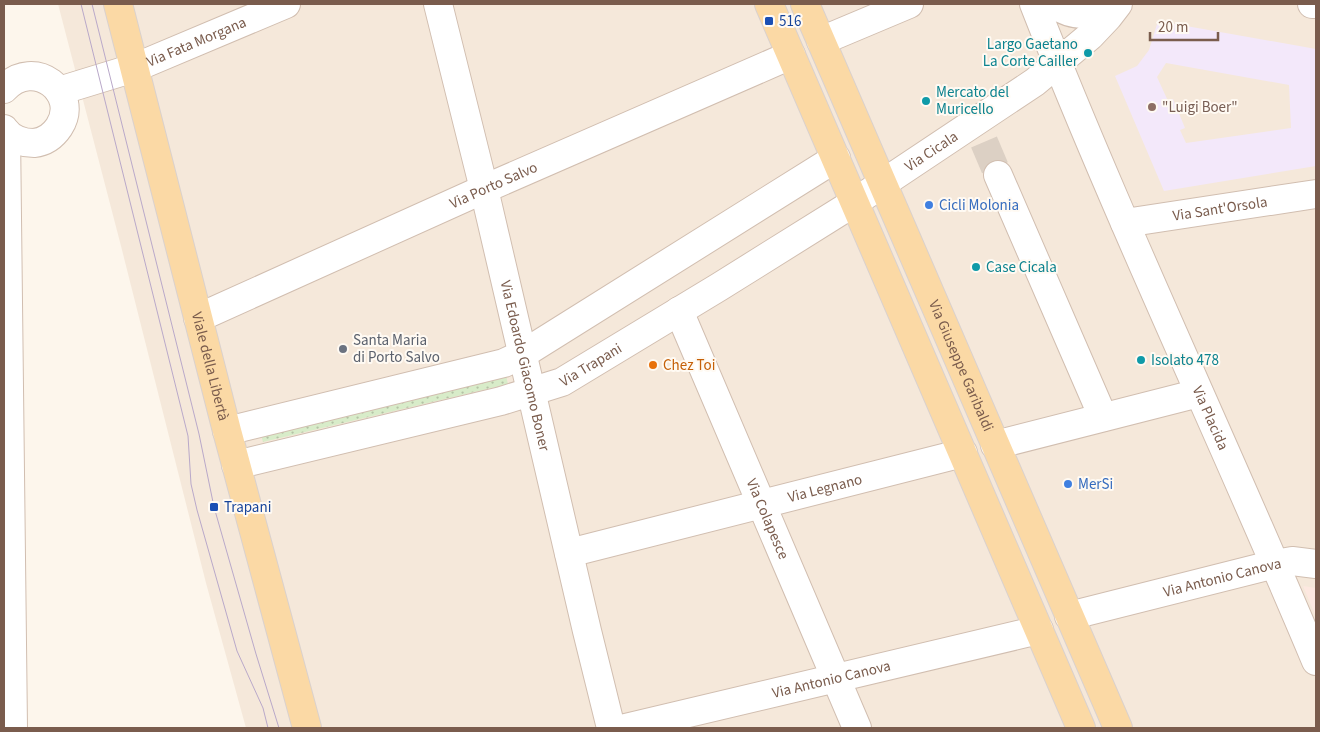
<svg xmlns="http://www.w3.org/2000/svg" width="1320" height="732" viewBox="0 0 1320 732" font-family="'Source Sans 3',sans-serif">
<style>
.residential{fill:#f5e8da}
.commercial{fill:#fde8e0}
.education{fill:#f3e8fa;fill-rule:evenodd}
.grass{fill:url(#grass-dots)}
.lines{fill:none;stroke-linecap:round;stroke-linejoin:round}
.minor-tunnel{stroke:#dcd0c4;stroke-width:28;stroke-dasharray:28 14;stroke-linecap:butt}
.minor-casing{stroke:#d1beb0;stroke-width:30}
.major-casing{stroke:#dad1cd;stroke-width:30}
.minor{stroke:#fff;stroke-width:28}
.major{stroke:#fbd9a5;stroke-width:28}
.tram{stroke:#b9a8c9;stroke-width:1}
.transit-dot{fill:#1a4fb4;stroke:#fffaf3;stroke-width:2}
.culture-dot{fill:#0f9aa8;stroke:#fffaf3;stroke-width:2}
.education-dot{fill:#8d6e63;stroke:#fffaf3;stroke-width:2}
.shop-dot{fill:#3f7fe0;stroke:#fffaf3;stroke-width:2}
.worship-dot{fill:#6b7280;stroke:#fffaf3;stroke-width:2}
.food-dot{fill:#e8710a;stroke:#fffaf3;stroke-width:2}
.labels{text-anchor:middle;stroke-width:4;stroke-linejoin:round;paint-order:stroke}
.transit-label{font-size:15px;fill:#164399;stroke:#fffaf3;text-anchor:start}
.street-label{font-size:15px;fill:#7a5c4d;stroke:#fffaf3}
.culture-label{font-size:15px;fill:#0d838f;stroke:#fffaf3;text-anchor:start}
.education-label{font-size:15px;fill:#785e54;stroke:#fffaf3;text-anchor:start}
.shop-label{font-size:15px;fill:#366cbe;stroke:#fffaf3;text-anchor:start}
.worship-label{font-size:15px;fill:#5b616d;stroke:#fffaf3;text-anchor:start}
.food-label{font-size:15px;fill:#c56008;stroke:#fffaf3;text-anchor:start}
</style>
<defs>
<pattern id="grass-dots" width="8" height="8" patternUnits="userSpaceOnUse" patternTransform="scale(1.25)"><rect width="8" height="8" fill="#d8ecc9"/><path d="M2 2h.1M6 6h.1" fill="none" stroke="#b4c2a5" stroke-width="1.8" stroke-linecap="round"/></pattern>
</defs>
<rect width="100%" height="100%" fill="#fdf6ec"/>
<path class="residential" d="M58,4H1316V728H246L206,583L121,246Z"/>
<path class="commercial" d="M1303,586L1316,588V617Z"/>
<path class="education" d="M1158,21L1316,49V166L1164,191L1115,76L1137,66L1149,50ZM1166,63L1289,85L1291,128L1186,143L1180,130L1185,128L1173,99L1168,101L1157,77Z"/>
<path class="grass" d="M506,376L508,384L263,442L261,435Z"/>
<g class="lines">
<path class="minor-tunnel" d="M984,142L998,175"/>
<defs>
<g id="minor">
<path id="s1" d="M438,4L484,189L587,631L611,728"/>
<path id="s2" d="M1034,4C1121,226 1224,441 1316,661"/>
<path d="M1054,4C1071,17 1101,19 1117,4"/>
<path d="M1312,4H1316"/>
<path d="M821,41L909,4"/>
<path d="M4,89C34,56 81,93 59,127C53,136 44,142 34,143C22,143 11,139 4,129"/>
<path id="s3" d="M59,91L134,68L286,4"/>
<path d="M6,132L13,728"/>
<path d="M998,175L1103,417"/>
<path id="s4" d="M1125,223L1316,194"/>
<path id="s5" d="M679,311L857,728"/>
<path id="s6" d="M198,318L484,189L791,55"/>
<path d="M227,431L504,363L523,354L836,158"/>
<path d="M995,445L1199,393"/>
<path id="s7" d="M236,465L501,401L562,382L719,287L855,202L1035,82L1090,36L1108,17L1118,4"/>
<path id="s8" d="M569,553L963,453"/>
<path id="s9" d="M1069,616L1275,564L1292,561L1316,564"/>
<path id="s10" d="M625,728L1039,630"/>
</g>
<g id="major">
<path id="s11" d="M118,4L227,431L307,728"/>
<path d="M769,4L1081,728"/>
<path id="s12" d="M805,4L1118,728"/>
</g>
</defs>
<use href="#minor" class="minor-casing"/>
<use href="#major" class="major-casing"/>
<use href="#minor" class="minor"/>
<use href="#major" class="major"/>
<path class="tram" d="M81,4L188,436L191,484L197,510L237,651L263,708L268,728
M92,4L199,434L214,507L256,654L279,728"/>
</g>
<g class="transit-dot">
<rect x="764" y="16" width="10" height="10" rx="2.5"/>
<rect x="209" y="502" width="10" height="10" rx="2.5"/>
</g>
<g class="culture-dot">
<circle cx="1088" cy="53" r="5"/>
<circle cx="926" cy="101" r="5"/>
<circle cx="976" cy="267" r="5"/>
<circle cx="1141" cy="360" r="5"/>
</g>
<circle class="education-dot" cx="1152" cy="107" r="5"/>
<g class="shop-dot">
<circle cx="929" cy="205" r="5"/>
<circle cx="1068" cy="484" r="5"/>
</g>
<circle class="worship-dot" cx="343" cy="349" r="5"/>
<circle class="food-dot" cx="653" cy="365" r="5"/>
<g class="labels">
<g class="transit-label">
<text x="779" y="26">516</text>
<text x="224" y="512">Trapani</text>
</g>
<g class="street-label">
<text dy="5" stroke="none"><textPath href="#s3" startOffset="146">Via Fata Morgana</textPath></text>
<text dy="5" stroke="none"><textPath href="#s7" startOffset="772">Via Cicala</textPath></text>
<text dy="5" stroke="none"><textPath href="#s6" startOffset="324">Via Porto Salvo</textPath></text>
<text dy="5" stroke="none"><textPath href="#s4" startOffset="96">Via Sant'Orsola</textPath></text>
<text dy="5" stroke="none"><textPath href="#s7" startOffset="370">Via Trapani</textPath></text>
<text dy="5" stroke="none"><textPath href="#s1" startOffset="372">Via Edoardo Giacomo Boner</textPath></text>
<text dy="5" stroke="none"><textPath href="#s12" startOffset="394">Via Giuseppe Garibaldi</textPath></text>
<text dy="5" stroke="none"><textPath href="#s11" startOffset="374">Viale della Libertà</textPath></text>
<text dy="5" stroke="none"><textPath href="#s2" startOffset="450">Via Placida</textPath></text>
<text dy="5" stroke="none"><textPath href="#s8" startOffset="264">Via Legnano</textPath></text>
<text dy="5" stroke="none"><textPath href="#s5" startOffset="226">Via Colapesce</textPath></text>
<text dy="5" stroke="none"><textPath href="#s9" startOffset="158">Via Antonio Canova</textPath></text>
<text dy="5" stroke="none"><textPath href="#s10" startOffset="212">Via Antonio Canova</textPath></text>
</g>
<g class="culture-label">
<text x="1078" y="49" text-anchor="end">Largo Gaetano<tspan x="1078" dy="17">La Corte Cailler</tspan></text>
<text x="936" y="97">Mercato del<tspan x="936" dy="17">Muricello</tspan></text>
<text x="986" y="272">Case Cicala</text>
<text x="1151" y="365">Isolato 478</text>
</g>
<g class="education-label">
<text x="1162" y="112">"Luigi Boer"</text>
</g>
<g class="shop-label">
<text x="939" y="210">Cicli Molonia</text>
<text x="1078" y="489">MerSi</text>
</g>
<g class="worship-label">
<text x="353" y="345">Santa Maria<tspan x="353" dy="17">di Porto Salvo</tspan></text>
</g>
<g class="food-label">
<text x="663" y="370">Chez Toi</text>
</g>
</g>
<rect width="1320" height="732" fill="none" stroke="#7a5c4d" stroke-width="10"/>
<path d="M1150 32v8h68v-8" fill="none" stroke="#7a5c4d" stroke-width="2.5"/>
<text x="1158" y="32" font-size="15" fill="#7a5c4d" stroke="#fffaf3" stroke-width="4" paint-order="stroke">20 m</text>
</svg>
